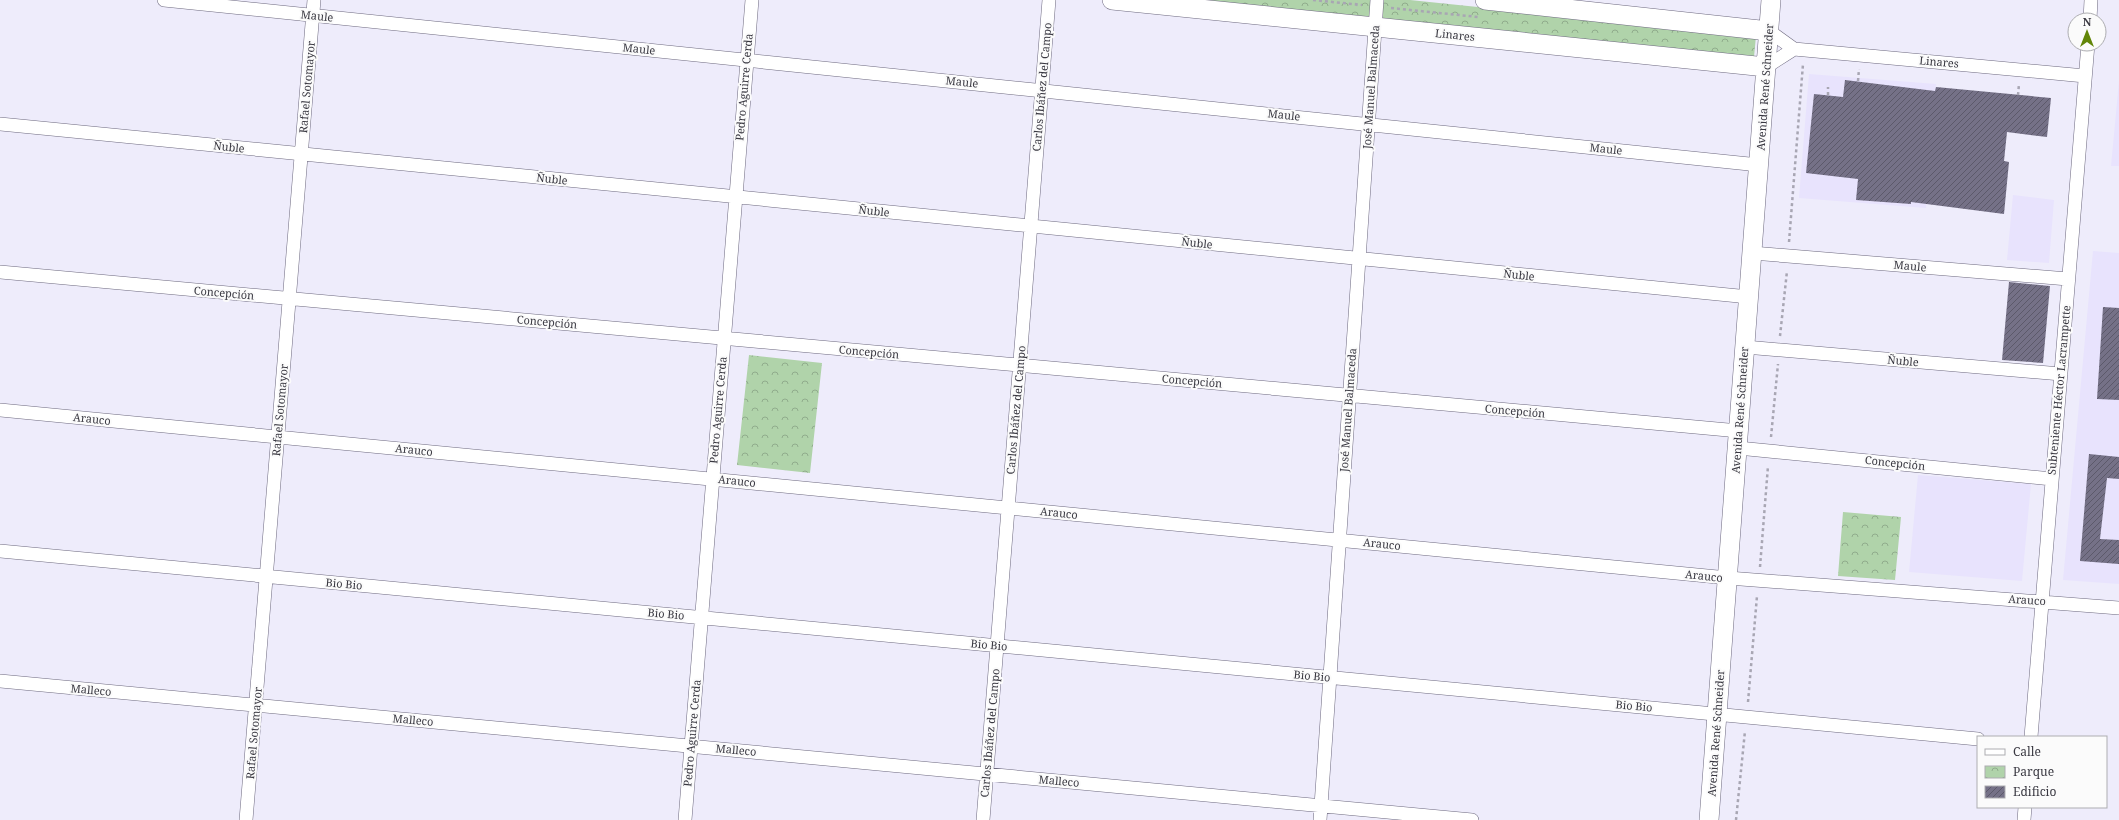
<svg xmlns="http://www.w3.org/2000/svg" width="2119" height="820" viewBox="0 0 2119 820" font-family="'Noto Serif',serif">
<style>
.built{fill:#e8e3fd}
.park{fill:url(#park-crowns)}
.building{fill:url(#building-hatch)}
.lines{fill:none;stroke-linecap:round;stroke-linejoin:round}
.street-casing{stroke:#6d697f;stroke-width:14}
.secondary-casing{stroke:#6d697f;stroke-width:20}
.path{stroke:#a8a6b3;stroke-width:2.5;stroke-dasharray:3 3;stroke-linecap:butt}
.street{stroke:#fff;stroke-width:13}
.secondary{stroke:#fff;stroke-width:19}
.labels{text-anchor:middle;stroke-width:4;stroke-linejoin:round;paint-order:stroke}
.street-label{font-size:11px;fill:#393841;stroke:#fbfbfb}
</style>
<defs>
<pattern id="park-crowns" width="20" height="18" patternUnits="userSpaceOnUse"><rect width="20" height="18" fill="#b0d3aa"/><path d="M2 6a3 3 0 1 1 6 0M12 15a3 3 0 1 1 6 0" fill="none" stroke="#90ac8c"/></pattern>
<pattern id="building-hatch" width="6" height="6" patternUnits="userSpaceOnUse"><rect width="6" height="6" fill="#757187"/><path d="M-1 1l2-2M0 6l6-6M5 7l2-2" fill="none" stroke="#5c596a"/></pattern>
</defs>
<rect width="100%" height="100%" fill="#eeecfb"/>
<path class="built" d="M1809,74L1936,84L1926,208L1799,198Z
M2119,81V166H2111Z
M2013,195L2054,200L2049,263L2007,260Z
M2093,251L2119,253V584L2063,580Z
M1918,475L2031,484L2022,581L1909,572Z"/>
<path class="park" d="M1196,0H1410L1756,36L1754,57Z
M749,355L822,363L810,473L737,465Z
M1843,512L1901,517L1895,580L1838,576Z"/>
<path class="building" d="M1845,80L1935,91L1936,87L2051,98L2047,137L2007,132L2004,161L2009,162L2004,214L1911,202V204L1856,200L1858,179L1806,173L1814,94L1843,97Z
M2009,282L2050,286L2043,363L2002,360Z
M2103,307L2119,308V400L2097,399Z
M2089,454L2119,457V479L2107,478L2100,539L2119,540V564L2080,561Z"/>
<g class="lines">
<defs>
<path id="street" d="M164,0L1759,165
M2090,20L2091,0
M1769,31L1794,49L2085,76
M1766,67L1794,49
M0,124L1749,297
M1752,253L2068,279
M0,272L1739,431
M1745,347L2061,374
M0,410L1728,578L2119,608
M1738,448L2052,479
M0,551L1978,739
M0,681L1472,820
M2031,737L2088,44
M246,820L314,0
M685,820L752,0
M983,820L1049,0
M1320,820L1377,0
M2024,820L2025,807"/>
<path id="secondary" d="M1112,0L1766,67
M1485,0L1769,31
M1709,820L1771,0"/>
</defs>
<use href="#street" class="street-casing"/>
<use href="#secondary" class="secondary-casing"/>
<path class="path" d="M1313,0L1362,5
M1356,6L1357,0
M1391,8L1478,17
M1858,81L1859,69
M1828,95V87
M2018,95L2019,84
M1789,242L1803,64
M1780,336L1787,271
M1771,437L1778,364
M1760,567L1768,466
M1748,702L1757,596
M1736,820L1745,731"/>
<use href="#street" class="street"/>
<use href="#secondary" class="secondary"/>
</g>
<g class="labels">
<g class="street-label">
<text transform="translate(317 16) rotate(6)" y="4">Maule</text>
<text transform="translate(1455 35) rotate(6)" y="4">Linares</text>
<text transform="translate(639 49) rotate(6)" y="4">Maule</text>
<text transform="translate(1939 62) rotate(5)" y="4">Linares</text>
<text transform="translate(962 82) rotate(6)" y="4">Maule</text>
<text transform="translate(307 87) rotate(-85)" y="4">Rafael Sotomayor</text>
<text transform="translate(744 87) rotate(-85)" y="4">Pedro Aguirre Cerda</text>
<text transform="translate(1042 87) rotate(-85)" y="4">Carlos Ibáñez del Campo</text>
<text transform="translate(1371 87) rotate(-86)" y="4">José Manuel Balmaceda</text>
<text transform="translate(1765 87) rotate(-86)" y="4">Avenida René Schneider</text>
<text transform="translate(1284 115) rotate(6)" y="4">Maule</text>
<text transform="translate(229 147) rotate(6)" y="4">Ñuble</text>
<text transform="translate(1606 149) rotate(6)" y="4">Maule</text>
<text transform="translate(552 179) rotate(6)" y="4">Ñuble</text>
<text transform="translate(874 211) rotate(6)" y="4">Ñuble</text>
<text transform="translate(1197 243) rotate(6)" y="4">Ñuble</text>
<text transform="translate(1910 266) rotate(5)" y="4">Maule</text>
<text transform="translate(1519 275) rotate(6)" y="4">Ñuble</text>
<text transform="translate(224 293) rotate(5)" y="4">Concepción</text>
<text transform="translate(547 322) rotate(5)" y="4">Concepción</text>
<text transform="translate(869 352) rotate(5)" y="4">Concepción</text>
<text transform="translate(1903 361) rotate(5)" y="4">Ñuble</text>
<text transform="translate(1192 381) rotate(5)" y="4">Concepción</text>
<text transform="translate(2059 390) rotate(-85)" y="4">Subteniente Héctor Lacrampette</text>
<text transform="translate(280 410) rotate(-85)" y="4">Rafael Sotomayor</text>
<text transform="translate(718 410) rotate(-85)" y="4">Pedro Aguirre Cerda</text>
<text transform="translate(1016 410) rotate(-85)" y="4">Carlos Ibáñez del Campo</text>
<text transform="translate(1348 410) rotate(-86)" y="4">José Manuel Balmaceda</text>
<text transform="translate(1740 410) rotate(-86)" y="4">Avenida René Schneider</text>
<text transform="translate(1515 411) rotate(5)" y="4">Concepción</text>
<text transform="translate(92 419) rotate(6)" y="4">Arauco</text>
<text transform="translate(414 450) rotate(6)" y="4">Arauco</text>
<text transform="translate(1895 463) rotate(6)" y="4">Concepción</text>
<text transform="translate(737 481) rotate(6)" y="4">Arauco</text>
<text transform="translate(1059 513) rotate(6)" y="4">Arauco</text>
<text transform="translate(1382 544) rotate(6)" y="4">Arauco</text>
<text transform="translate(1704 576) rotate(6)" y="4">Arauco</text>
<text transform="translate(344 584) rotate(5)" y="4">Bio Bio</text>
<text transform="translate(2027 600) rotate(4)" y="4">Arauco</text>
<text transform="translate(666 614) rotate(5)" y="4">Bio Bio</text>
<text transform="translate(989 645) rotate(5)" y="4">Bio Bio</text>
<text transform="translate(1312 676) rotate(5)" y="4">Bio Bio</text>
<text transform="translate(91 690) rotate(5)" y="4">Malleco</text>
<text transform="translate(1634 706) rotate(5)" y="4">Bio Bio</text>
<text transform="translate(413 720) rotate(5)" y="4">Malleco</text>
<text transform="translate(254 733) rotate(-85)" y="4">Rafael Sotomayor</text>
<text transform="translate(692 733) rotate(-85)" y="4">Pedro Aguirre Cerda</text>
<text transform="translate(990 733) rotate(-85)" y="4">Carlos Ibáñez del Campo</text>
<text transform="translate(1716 733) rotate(-86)" y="4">Avenida René Schneider</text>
<text transform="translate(736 750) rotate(5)" y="4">Malleco</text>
<text transform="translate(1059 781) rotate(5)" y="4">Malleco</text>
</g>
</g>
<rect x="1977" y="736" width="130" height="72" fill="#fbfbfb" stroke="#adadb1"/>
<rect x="1985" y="749" width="20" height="6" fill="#ffffff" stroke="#adadb1"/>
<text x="2013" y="756" font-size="12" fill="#393841">Calle</text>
<rect x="1985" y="766" width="20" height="12" fill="url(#park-crowns)" stroke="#adadb1"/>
<text x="2013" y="776" font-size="12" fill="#393841">Parque</text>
<rect x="1985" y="786" width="20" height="12" fill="url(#building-hatch)" stroke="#adadb1"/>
<text x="2013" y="796" font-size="12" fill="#393841">Edificio</text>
<g transform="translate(2087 32)"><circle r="19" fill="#fbfbfb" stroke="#adadb1"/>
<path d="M0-3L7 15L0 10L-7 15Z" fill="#628608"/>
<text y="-6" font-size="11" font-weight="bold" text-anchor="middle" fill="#393841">N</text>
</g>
</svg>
